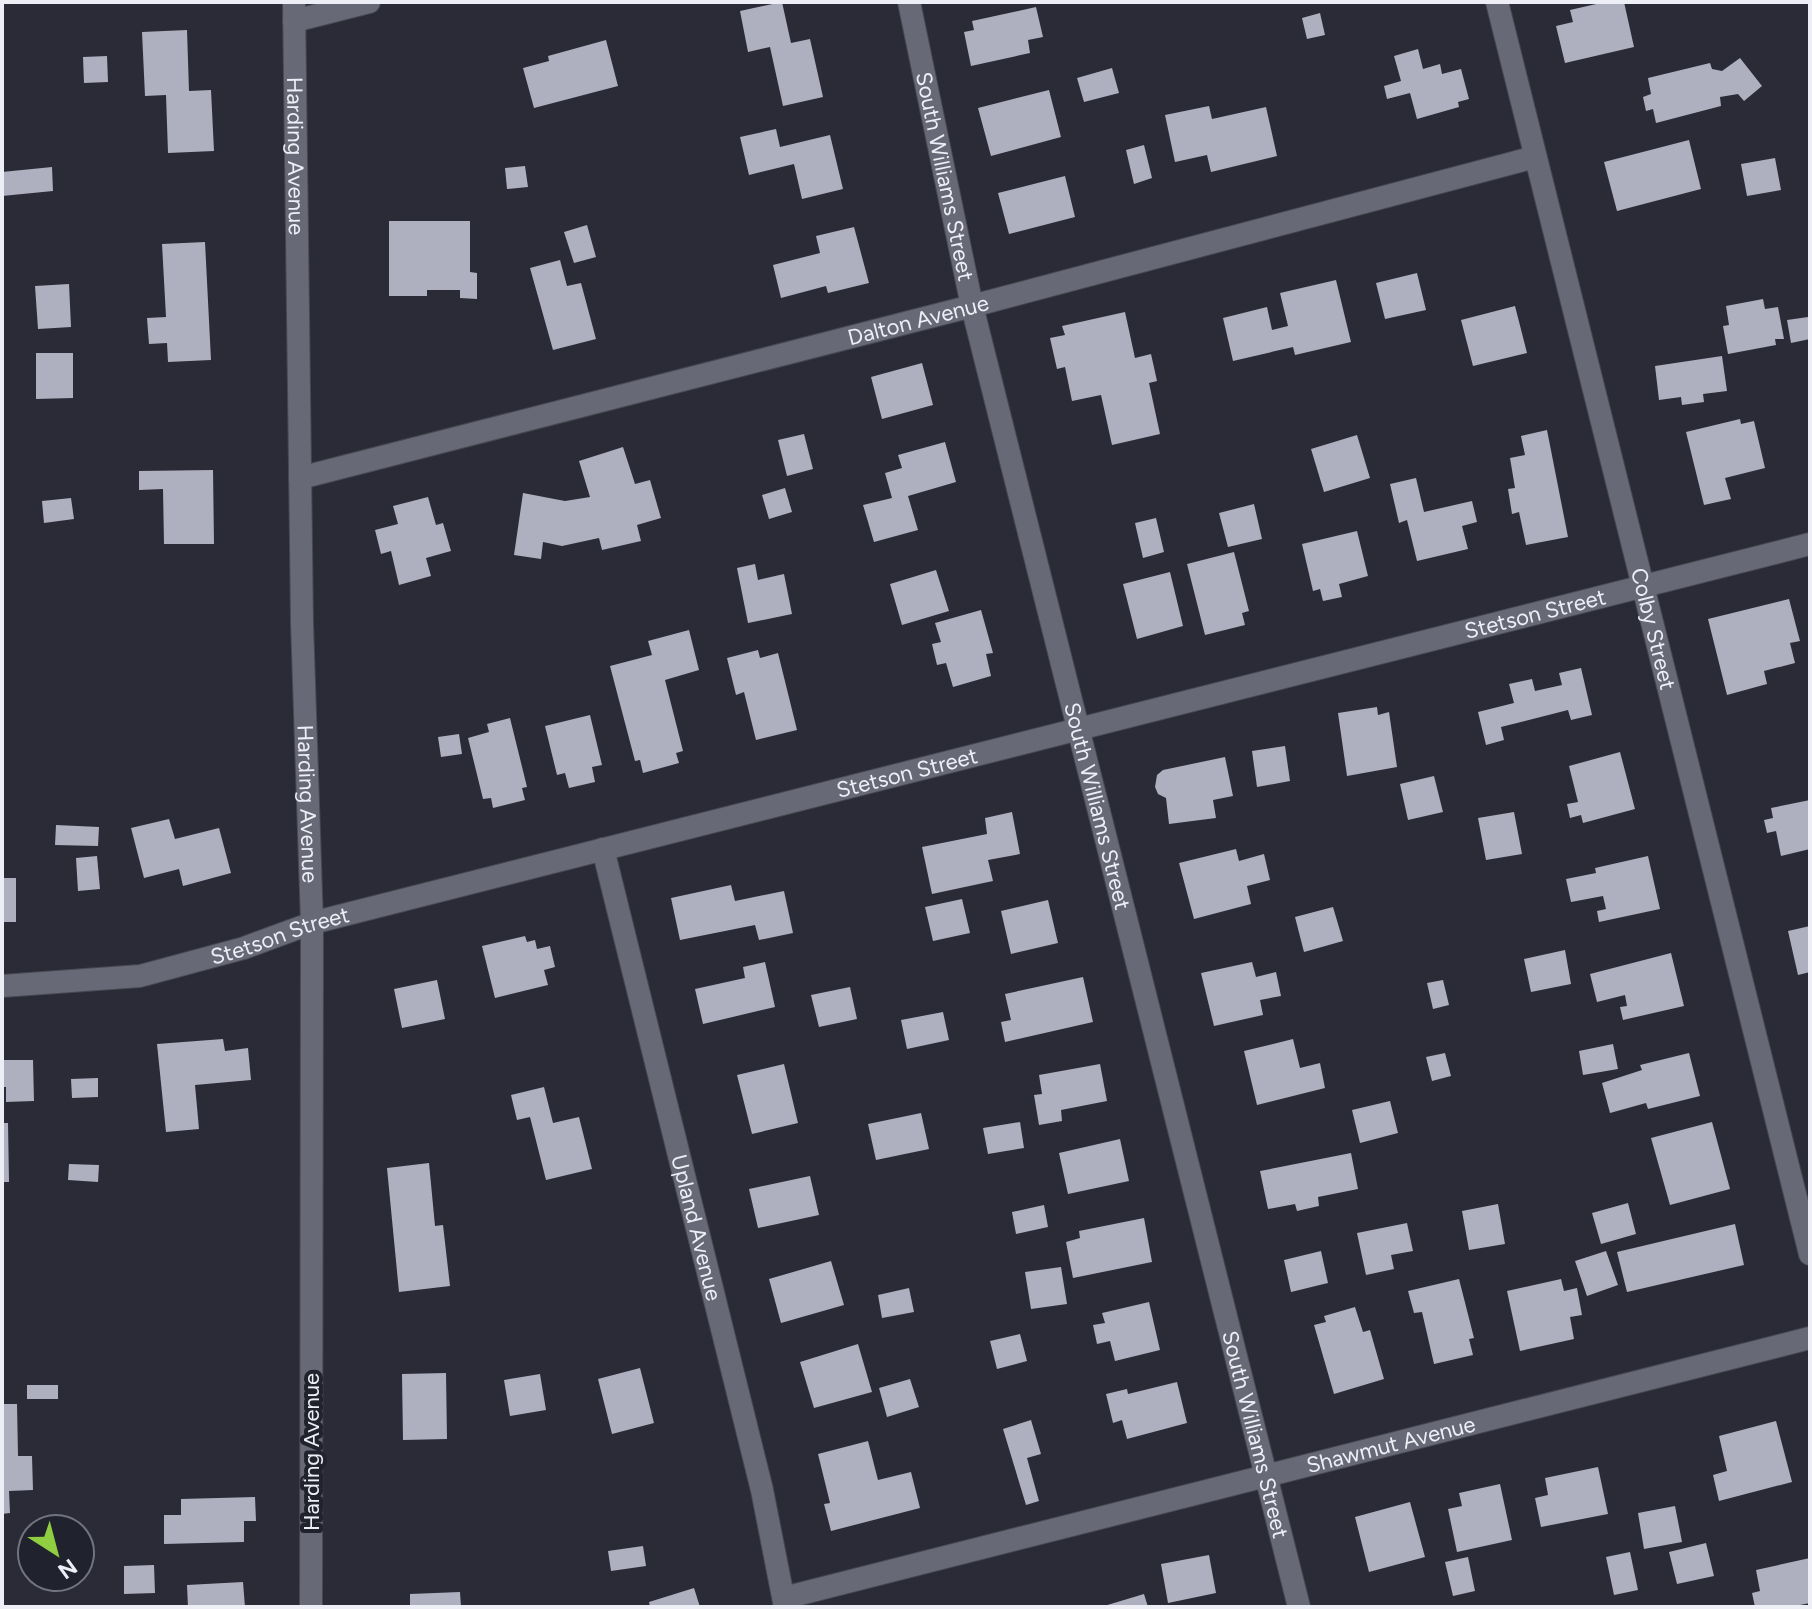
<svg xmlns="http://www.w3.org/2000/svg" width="1812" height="1609" viewBox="0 0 1812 1609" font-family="Figtree,sans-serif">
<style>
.building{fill:#aeb0bf}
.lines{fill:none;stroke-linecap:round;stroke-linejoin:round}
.minor-casing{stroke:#474852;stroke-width:24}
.minor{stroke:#686977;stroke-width:22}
.labels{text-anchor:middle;stroke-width:8;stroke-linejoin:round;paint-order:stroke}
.street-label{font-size:22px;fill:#edeef6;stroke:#20222d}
</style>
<rect width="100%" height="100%" fill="#2a2b37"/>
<path class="building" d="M782,2L791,43L810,39L823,97L783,106L770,47L748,52L740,11Z
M1605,2H1624L1634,47L1565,63L1556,26L1573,22L1570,10Z
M1036,7L1043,37L1028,40L1030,53L971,66L964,32L974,30L972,21Z
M1320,13L1325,35L1307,39L1302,18Z
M187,30L189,91L211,90L214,151L168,153L166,95L145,96L142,32Z
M606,40L618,86L534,108L523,68L549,61L548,56Z
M1418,49L1423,69L1440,64L1442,74L1461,69L1469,99L1458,102L1459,107L1417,119L1410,93L1387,99L1384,86L1401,81L1394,56Z
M107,56L108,82L84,83L83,57Z
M1740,58L1762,86L1744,101L1738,94L1720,97L1721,106L1656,123L1653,109L1646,111L1643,97L1651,94L1648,78L1710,63L1712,69L1722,71Z
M1112,68L1119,93L1084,102L1077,78Z
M1049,90L1061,137L991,156L978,108Z
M1209,106L1212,119L1266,107L1277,156L1211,172L1207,155L1175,162L1165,115Z
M776,129L780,147L830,135L843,189L802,199L794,164L749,175L740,137Z
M1689,140L1701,189L1617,211L1604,162Z
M1144,145L1152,178L1134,184L1126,150Z
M1775,158L1781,190L1747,196L1741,164Z
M525,166L528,187L507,189L505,168Z
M52,167L53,191L2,196V172Z
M1065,176L1075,217L1009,234L998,193Z
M389,221H470V272L477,273V299L460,298V290H427V296H389Z
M587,225L596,257L574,263L564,232Z
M854,227L869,283L828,293L826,286L781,298L773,265L820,253L816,236Z
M205,242L211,360L168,362L167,343L149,344L147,318L166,317L162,244Z
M560,260L567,286L581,283L596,339L553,350L530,268Z
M1417,273L1426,310L1385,319L1376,283Z
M1336,280L1351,342L1295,355L1293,347L1233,361L1223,318L1267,307L1272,330L1288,326L1280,293Z
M69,284L71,327L38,329L35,286Z
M1763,299L1765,309L1778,307L1784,339H1775L1776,345L1728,354L1723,326L1729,325L1726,306Z
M1515,306L1527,353L1473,366L1461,320Z
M1125,312L1135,358L1151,354L1157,381L1149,383L1160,434L1112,445L1101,395L1072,401L1065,367L1057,369L1050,338L1065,335L1062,326Z
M1808,317L1810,339L1791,343L1787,320Z
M36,353H73V398L36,399Z
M1722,356L1727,391L1703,394L1704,402L1682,405L1681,397L1659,400L1655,366Z
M922,363L933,405L882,419L871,377Z
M1740,419L1741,424L1754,421L1765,468L1725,478L1731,499L1704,505L1686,432Z
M1547,430L1568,537L1526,545L1519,512L1512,514L1508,489L1515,488L1510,458L1525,455L1521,436Z
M804,434L813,469L787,476L778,440Z
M1357,435L1370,478L1324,492L1311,449Z
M945,442L956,482L908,496L918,530L874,542L863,505L892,498L885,473L902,468L898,455Z
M623,447L635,484L650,480L661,518L637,525L641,541L602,550L599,538L562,546L543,542L541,559L514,555L523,493L565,501L590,497L579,461Z
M213,470L214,544H164L163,489L139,490V471Z
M1416,478L1424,512L1472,501L1477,522L1462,526L1468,549L1417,561L1407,520L1399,523L1390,484Z
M785,488L792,512L769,519L762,495Z
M428,497L436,525L443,523L451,551L426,558L431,576L399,585L391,551L381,554L375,530L398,524L393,506Z
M71,498L74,519L44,523L42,501Z
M1254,504L1262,539L1228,547L1219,513Z
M1156,518L1164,552L1143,558L1135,523Z
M1357,531L1368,576L1339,584L1342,597L1323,601L1320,589L1313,591L1302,544Z
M1234,552L1249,611L1242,613L1245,625L1205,635L1187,564Z
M755,564L758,580L784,574L792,614L748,623L737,568Z
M936,570L949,611L902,625L890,584Z
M1170,572L1183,626L1137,639L1123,584Z
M1789,599L1800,641L1790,643L1795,663L1764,671L1767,684L1727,695L1708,619Z
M981,610L993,653L986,654L991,676L953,687L946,663L937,665L932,644L941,642L935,623Z
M689,630L699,670L665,680L683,751L676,753L679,763L643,773L640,760L635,761L610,666L652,655L648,641Z
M758,650L760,658L778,653L797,730L756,740L744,692L736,695L727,658Z
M1581,668L1592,715L1571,720L1568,710L1501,727L1504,740L1486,745L1478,712L1514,703L1509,684L1532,679L1535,691L1562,685L1559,673Z
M1377,707L1378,715L1389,712L1397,767L1347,776L1338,713Z
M590,715L602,765L592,767L595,782L569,788L565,773L557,775L545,726Z
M510,718L527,787L522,788L525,800L493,808L491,798L483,799L468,738L489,732L487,724Z
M459,734L462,754L441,757L438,737Z
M1285,746L1290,781L1257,787L1252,751Z
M1620,752L1635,809L1583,823L1581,815L1570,818L1567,804L1578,802L1569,766Z
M1225,757L1233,796L1213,800L1216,818L1169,824L1166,798L1158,794L1155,787L1157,775L1163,770Z
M1434,776L1443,812L1408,820L1400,784Z
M1810,800V849L1781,856L1776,831L1767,833L1764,820L1773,818L1771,808Z
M1012,812L1020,854L988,860L993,881L932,894L922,847L987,834L985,818Z
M1514,812L1522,854L1486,860L1478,818Z
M169,819L175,839L219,828L231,873L183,886L179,869L144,878L131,828Z
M56,825L99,827L98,846L55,845Z
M1236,849L1239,861L1264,854L1270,880L1247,886L1251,904L1194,919L1179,863Z
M97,856L100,889L78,891L76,858Z
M1648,856L1660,909L1599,922L1597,911L1606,909L1603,896L1571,902L1566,879L1596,873L1595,868Z
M2,878H16V922H2Z
M731,885L735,901L784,891L793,933L759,940L755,925L680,940L671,898Z
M962,899L970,933L933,941L925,907Z
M1048,900L1058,943L1011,954L1001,911Z
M1333,907L1343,941L1304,952L1295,917Z
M1810,926V972L1798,975L1788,931Z
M525,936L527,942L535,940L537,949L550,946L555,967L544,970L548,985L495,998L482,946Z
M1565,950L1571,984L1531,992L1524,959Z
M1671,953L1684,1006L1623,1020L1620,1007L1627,1006L1625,995L1597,1002L1590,974Z
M765,962L775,1007L703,1024L695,989L745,978L743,967Z
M1252,962L1256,977L1276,972L1281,996L1260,1000L1263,1015L1214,1026L1201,973Z
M1083,977L1093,1022L1005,1042L1001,1022L1011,1020L1005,994Z
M437,980L445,1019L402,1028L394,989Z
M1443,980L1449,1005L1433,1009L1427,983Z
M850,987L857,1019L819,1027L811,995Z
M943,1012L949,1040L907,1049L901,1020Z
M223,1039L225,1051L248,1048L251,1080L195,1085L199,1129L166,1132L157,1044Z
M1293,1039L1300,1068L1320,1063L1325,1088L1257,1105L1244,1051Z
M1613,1044L1618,1069L1583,1075L1579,1051Z
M1445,1053L1451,1076L1432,1081L1426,1057Z
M1689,1053L1700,1096L1648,1109L1646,1103L1610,1113L1602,1083L1642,1070L1640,1065Z
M2,1060H33L34,1101L6,1102V1087H2Z
M784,1064L798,1123L752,1134L737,1075Z
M1100,1064L1107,1101L1061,1110L1062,1121L1039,1125L1034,1095L1042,1094L1039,1075Z
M98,1078V1097L72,1098L71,1079Z
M544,1087L553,1123L579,1117L592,1169L546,1180L530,1117L517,1120L511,1095Z
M1390,1101L1398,1133L1360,1143L1352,1110Z
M921,1113L929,1149L876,1160L868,1124Z
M1020,1122L1024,1148L988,1154L983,1128Z
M1712,1122L1730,1189L1670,1205L1651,1138Z
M2,1123H8L9,1182H2Z
M1120,1139L1129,1181L1068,1194L1059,1153Z
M1351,1153L1358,1189L1318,1197L1319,1206L1297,1211L1295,1204L1268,1209L1260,1171Z
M429,1163L435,1226L443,1225L450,1286L399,1292L387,1168Z
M69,1164L99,1165L98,1182L68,1180Z
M810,1176L819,1215L758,1228L749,1189Z
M1628,1203L1636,1234L1601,1244L1592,1213Z
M1498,1204L1505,1244L1469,1250L1462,1211Z
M1044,1205L1048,1227L1016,1234L1012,1212Z
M1144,1218L1152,1262L1073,1278L1066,1242L1080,1238L1079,1231Z
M1407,1223L1413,1251L1391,1255L1394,1269L1366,1275L1357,1233Z
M1735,1224L1744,1265L1627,1292L1617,1252Z
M1321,1251L1328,1283L1291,1292L1284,1260Z
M1606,1251L1618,1285L1587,1296L1575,1261Z
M831,1261L844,1305L781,1323L769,1279Z
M1061,1267L1067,1304L1031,1309L1025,1272Z
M1459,1279L1474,1338L1469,1339L1473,1355L1434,1364L1422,1312L1414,1313L1408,1291Z
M1561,1279L1564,1291L1577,1288L1582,1315L1570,1317L1574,1339L1520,1351L1507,1291Z
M909,1288L914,1312L882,1318L878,1295Z
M1149,1302L1160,1350L1115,1361L1110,1341L1097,1344L1093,1325L1105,1323L1102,1313Z
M1355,1307L1363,1332L1370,1330L1384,1379L1334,1394L1314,1325L1326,1322L1324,1316Z
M1020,1334L1027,1361L997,1369L990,1341Z
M858,1344L872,1392L814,1408L800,1362Z
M640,1368L654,1423L612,1434L598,1379Z
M446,1373L447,1439L403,1440L402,1374Z
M540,1374L546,1410L510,1416L504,1380Z
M910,1379L919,1407L887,1417L879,1388Z
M1177,1382L1187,1423L1127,1439L1122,1420L1113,1423L1106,1394L1127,1389L1128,1394Z
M27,1385H58V1399H27Z
M2,1404H17L18,1456H32L33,1490L9,1491L10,1513L2,1514Z
M1031,1420L1041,1454L1027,1458L1039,1501L1026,1505L1003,1429Z
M1776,1421L1792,1482L1719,1501L1713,1475L1727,1471L1719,1436Z
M868,1441L878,1480L911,1472L920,1508L831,1531L824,1504L830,1503L818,1454Z
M1598,1467L1608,1514L1541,1527L1535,1498L1548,1495L1545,1478Z
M1500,1484L1512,1540L1457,1552L1448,1509L1462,1506L1459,1493Z
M255,1497L256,1521H244V1542L164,1544V1515H181V1499Z
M1410,1502L1425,1557L1369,1572L1355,1517Z
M1675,1506L1682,1542L1644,1549L1638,1513Z
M1706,1543L1714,1576L1677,1584L1669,1552Z
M643,1546L646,1566L611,1571L608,1551Z
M1630,1552L1638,1590L1614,1595L1606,1557Z
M1209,1555L1216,1593L1168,1603L1161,1564Z
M1468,1557L1475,1591L1453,1596L1445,1562Z
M1810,1558V1603L1790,1607H1755L1752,1593L1760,1591L1756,1570Z
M154,1565L155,1593L124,1594V1566Z
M243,1582L245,1607H188L187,1585Z
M694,1588L700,1607H650L649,1602Z
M460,1592L461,1607H410V1594Z
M1144,1594L1148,1607H1104V1606Z"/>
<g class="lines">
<defs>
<g id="minor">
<path id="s1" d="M294,2L302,623L312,923L311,1607"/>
<path id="s2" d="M909,2L972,306L1299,1607"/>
<path id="s3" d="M1497,2L1810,1254"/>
<path d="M294,21L369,2"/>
<path id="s4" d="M300,478L972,306L1535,157"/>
<path id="s5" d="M603,849L762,1490L785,1607"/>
<path id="s6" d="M2,986L140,976L244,948L312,923L1810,544"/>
<path id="s7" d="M784,1598L1810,1338"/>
</g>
</defs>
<use href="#minor" class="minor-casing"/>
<use href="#minor" class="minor"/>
</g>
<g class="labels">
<g class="street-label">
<text dy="8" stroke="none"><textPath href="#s1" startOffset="154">Harding Avenue</textPath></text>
<text dy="8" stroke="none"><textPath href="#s2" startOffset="178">South Williams Street</textPath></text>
<text dy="8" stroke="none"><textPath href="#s4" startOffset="638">Dalton Avenue</textPath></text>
<text dy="8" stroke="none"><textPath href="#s6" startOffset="1580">Stetson Street</textPath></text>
<text dy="8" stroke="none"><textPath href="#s3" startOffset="646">Colby Street</textPath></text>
<text dy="8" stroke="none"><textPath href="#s6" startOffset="932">Stetson Street</textPath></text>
<text dy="8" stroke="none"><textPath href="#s1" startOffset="802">Harding Avenue</textPath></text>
<text dy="8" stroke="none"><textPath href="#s2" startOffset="826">South Williams Street</textPath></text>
<text dy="8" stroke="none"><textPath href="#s6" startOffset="284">Stetson Street</textPath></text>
<text dy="8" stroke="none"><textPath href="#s5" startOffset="390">Upland Avenue</textPath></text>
<text dy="8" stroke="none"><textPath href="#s2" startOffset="1474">South Williams Street</textPath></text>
<text dy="8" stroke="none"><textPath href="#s7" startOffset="626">Shawmut Avenue</textPath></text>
<text transform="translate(311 1452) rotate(-90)" y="8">Harding Avenue</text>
</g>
</g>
<rect width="1812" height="1609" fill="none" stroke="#edeef6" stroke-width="8"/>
<g transform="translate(56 1553) rotate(144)"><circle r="38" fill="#20222d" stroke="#72747d" stroke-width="2"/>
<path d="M0-6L14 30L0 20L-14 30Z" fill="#8fcd41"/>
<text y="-12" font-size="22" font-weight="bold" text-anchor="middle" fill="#edeef6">N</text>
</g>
</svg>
